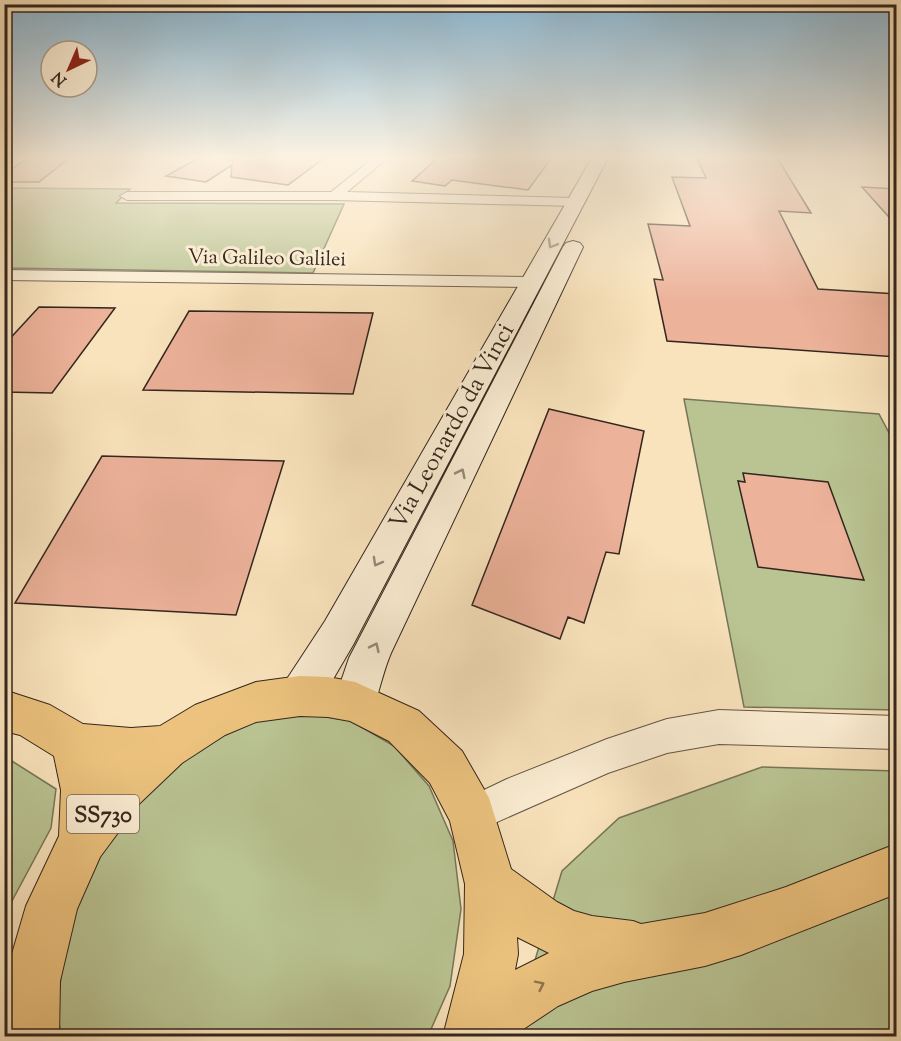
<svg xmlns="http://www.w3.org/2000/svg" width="901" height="1041" viewBox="0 0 901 1041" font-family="'Sorts Mill Goudy',serif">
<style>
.green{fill:#bac493;stroke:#767558;stroke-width:1.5}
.building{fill:#ecb29a;stroke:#33261e;stroke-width:1.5}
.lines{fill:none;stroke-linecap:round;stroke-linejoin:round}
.minor-casing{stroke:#645546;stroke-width:2}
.secondary-casing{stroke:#33261e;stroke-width:2}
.primary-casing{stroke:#33261e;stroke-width:2}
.minor{fill:#fbedd3;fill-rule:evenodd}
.secondary{fill:#fbedd3;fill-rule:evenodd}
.primary{fill:#ecc27e;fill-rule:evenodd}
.oneway{stroke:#978a78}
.oneway2{stroke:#90744e}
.labels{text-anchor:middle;stroke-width:6;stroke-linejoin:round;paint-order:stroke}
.far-street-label{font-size:20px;fill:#33261e;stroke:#fbedd3}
.shield{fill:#fbedd3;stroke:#6f6254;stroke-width:1.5}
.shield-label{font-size:22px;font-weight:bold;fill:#33261e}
.street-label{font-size:24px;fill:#33261e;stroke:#fbedd3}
</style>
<rect width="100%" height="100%" fill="#f9e3bc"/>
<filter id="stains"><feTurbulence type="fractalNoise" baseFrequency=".00333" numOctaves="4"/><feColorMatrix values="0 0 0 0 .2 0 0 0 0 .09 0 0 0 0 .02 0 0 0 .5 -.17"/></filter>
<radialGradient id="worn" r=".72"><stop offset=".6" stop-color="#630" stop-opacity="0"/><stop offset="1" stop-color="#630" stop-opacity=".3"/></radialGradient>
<path class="green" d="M5,188L130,189L116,203L344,204L313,273L5,268Z
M684,399L879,414L896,446V710L744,707Z
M303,713L351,721L394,746L429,786L453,841L461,909L450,986L428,1036H62L57,1015L66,929L97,851L142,789L195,745L252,719Z
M4,756L56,789L51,828L5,914Z
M762,767L896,771V1036H512L562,871L619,818Z"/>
<path class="building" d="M30,156H72L39,182H4V175Z
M202,156L233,160V156H327L288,185L231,177L232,165L206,182L166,176Z
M466,156H553L528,190L452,180L445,186L412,181L439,157L465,160Z
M696,156H776L811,213L779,211L818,289L897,294V357L667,341L654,279L663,280L648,224L690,226L672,177L706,178Z
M862,187L897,189V226Z
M39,307L115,308L52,393L4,392V345Z
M189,311L373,313L353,394L143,390Z
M549,409L644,431L619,554L606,552L584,623L568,617L560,639L472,605Z
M102,456L284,461L236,615L15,603Z
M743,473L828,482L864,580L758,567L738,481L745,482Z"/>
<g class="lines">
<defs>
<path id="minor" d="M376,156H390L347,192L575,198L582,202L575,206L334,200H127L120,196L127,192H331Z
M4,270L530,277L538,282L530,287L4,280Z
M719,710L896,716V749L719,744L667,753L608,773L472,833L459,828L454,815L459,802L507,779L607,739L667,719Z"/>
<path id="secondary" d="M593,156H609L353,645L315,710L300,716L285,710L279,696L285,682L325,621Z
M573,241L580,243L583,247L391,653C382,674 379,695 370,716L355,722L340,716L334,702L349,658L563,247L566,243Z"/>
<path id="primary" d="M300,676L328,677L355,682L419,711L462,751L489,798L511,869L557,902L574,911L592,916L633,921L641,924L705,913L786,887L896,844V894L741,955L705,966L624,982L592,991L558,1006L513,1036H443L464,954L465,884L450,821L430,783L389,741L350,721L328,717L300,716L256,722L225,735L182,763L140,803L100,857L77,909L60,981L59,1036H4V981L26,906L59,836L61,790L54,756L20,735L4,731V690L50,705L83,724L131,728L160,726L195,705L256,682ZM517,937L549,953L515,970L518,954Z"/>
</defs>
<use href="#minor" class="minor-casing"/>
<use href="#secondary" class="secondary-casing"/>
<use href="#primary" class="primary-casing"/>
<use href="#minor" class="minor"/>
<use href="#secondary" class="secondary"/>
<use href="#primary" class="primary"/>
</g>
<defs><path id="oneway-chevron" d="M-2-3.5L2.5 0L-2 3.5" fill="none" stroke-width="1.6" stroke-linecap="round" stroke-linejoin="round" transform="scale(1.5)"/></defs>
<g class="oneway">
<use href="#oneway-chevron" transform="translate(552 244) rotate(120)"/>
<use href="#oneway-chevron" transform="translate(461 473) rotate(-64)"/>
<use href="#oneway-chevron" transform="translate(377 562) rotate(119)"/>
<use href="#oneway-chevron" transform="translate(375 647) rotate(-64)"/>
</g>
<use class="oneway2" href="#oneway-chevron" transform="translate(540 985) rotate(-26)"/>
<linearGradient id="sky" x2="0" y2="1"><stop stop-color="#8bb8d4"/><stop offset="0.52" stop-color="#fcf2e1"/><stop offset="1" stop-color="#fcf2e1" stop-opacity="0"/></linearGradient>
<rect width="901" height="302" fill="url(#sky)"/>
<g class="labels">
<g class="far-street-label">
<text transform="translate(267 257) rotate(1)" y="7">Via Galileo Galilei</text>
</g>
<rect class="shield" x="67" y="795" width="72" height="38" rx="4.5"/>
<g class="shield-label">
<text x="103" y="822">SS730</text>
</g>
<g class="street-label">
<text transform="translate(451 426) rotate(-61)" y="8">Via Leonardo da Vinci</text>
</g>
</g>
<rect width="901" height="1041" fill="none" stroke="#f9e3bc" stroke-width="24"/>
<rect x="6" y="6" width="889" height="1029" fill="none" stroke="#33261e" stroke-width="3"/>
<rect x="12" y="12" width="877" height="1017" fill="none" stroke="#33261e" stroke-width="1.5"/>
<g transform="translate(69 69) rotate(224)"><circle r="28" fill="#fbedd3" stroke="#ab9d8b" stroke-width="1.5"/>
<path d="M0-4.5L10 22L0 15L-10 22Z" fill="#8f2418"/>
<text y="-9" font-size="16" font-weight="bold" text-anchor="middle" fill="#33261e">N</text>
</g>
<rect width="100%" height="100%" filter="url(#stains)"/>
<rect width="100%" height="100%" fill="url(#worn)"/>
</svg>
